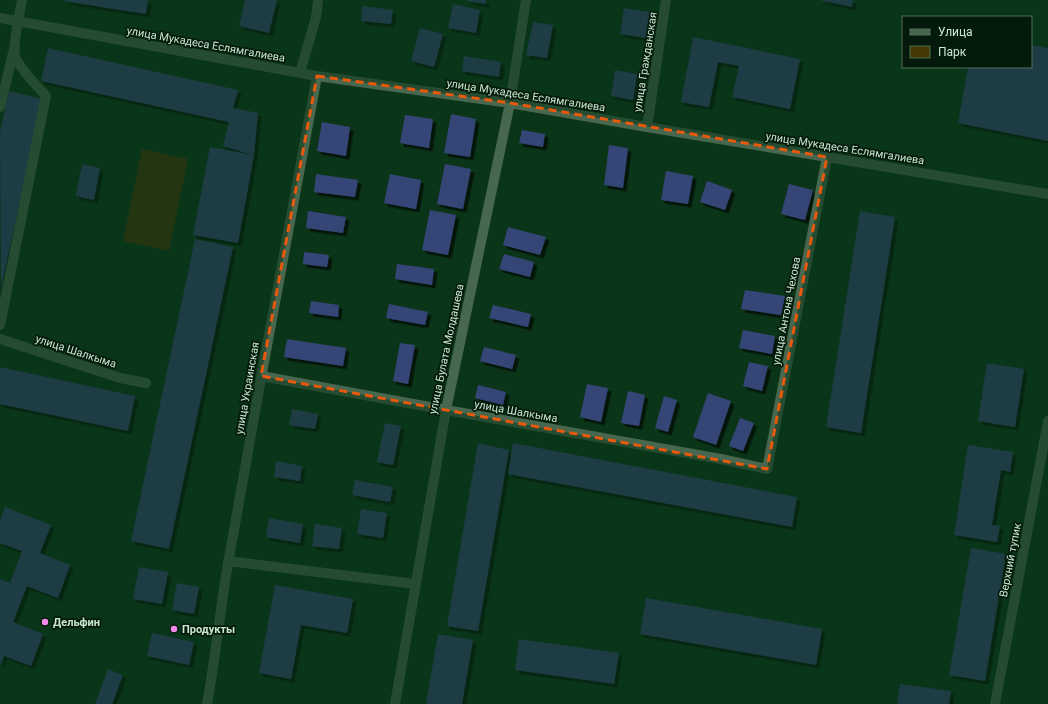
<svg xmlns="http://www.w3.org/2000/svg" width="1048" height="704" viewBox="0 0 1048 704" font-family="Roboto,sans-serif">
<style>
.park{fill:#463707}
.building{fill:#364476;filter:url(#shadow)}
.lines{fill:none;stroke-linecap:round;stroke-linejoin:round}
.minor{stroke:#48674f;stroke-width:10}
.marked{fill:none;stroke:#e8590c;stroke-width:3;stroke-dasharray:8 5;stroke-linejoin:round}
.poi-dot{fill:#f788ec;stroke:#041a0a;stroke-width:1.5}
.labels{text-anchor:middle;stroke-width:3.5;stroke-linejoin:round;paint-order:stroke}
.street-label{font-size:11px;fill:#cae7d0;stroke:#041a0a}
.poi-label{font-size:11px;font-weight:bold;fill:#cae7d0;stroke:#041a0a;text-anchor:start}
</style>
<defs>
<filter id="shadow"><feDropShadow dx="3.5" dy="3.5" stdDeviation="0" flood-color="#0009"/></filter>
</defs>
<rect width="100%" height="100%" fill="#0a3519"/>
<path class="park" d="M142,149L188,159L169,251L123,241Z"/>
<path class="building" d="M64,0H148L146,14L64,1Z
M245,0H277L269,33L239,26Z
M466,0H486V4L466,1Z
M819,0H853L852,7Z
M453,4L480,10L476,33L448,28Z
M362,6L393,10L391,24L361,21Z
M624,8L650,12L646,38L620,34Z
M533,22L553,25L547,58L526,55Z
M420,28L443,34L434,67L411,61Z
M693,37L800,59L790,109L732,97L739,66L718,62L709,107L681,102Z
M1031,45L1048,48V141L958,123L968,67H1031Z
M48,48L238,90L233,108L258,113L254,155L238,243L193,235L210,147L253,155L223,146L229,122L41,81Z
M464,56L501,62L499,77L462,71Z
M615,70L637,74L633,100L611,96Z
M9,91L42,99L1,288L0,132Z
M451,114L476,119L470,157L444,153Z
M405,115L433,119L429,148L400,143Z
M322,122L350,127L346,156L317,151Z
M522,130L545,134L543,147L519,143Z
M609,145L628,148L623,188L604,185Z
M82,164L100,168L94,200L76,196Z
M445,164L471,169L463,209L437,204Z
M666,171L693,176L688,204L661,200Z
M316,174L358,180L355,197L314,192Z
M390,174L421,180L416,209L384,203Z
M707,181L732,190L725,210L700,202Z
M789,184L813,190L805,220L781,214Z
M430,210L456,215L448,255L422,250Z
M308,211L346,217L343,233L306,228Z
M860,211L895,217L861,433L826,427Z
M508,227L546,237L540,255L503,245Z
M195,239L233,247L169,549L131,541Z
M304,252L329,255L327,267L303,264Z
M504,254L534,262L530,277L499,269Z
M397,264L434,269L432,285L395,279Z
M745,290L785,296L781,315L741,309Z
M311,301L339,305L338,317L309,313Z
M389,304L428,312L425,325L386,318Z
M493,305L531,314L528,327L489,318Z
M743,330L775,336L772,354L739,348Z
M287,339L346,348L343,366L284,357Z
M400,343L415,345L408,384L393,381Z
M484,347L516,355L512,369L480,361Z
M749,362L768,366L762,391L743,386Z
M987,363L1024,369L1015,427L978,421Z
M0,367L135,396L128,431L0,404Z
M587,384L608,388L601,422L580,417Z
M478,385L506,392L503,405L475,398Z
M628,391L645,395L639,426L621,423Z
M708,393L731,401L716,445L693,437Z
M664,396L677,400L668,432L655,428Z
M292,409L318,414L315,429L289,425Z
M740,418L754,423L743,451L729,446Z
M385,423L401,426L393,465L377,462Z
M478,443L509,450L478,631L447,626Z
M513,443L797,497L792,527L508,474Z
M968,445L1013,452L1010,472L1001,470L992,525L1000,526L997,542L954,535Z
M276,461L302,466L300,481L274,477Z
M355,480L393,487L390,502L352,495Z
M5,507L51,525L40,553L70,565L58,598L27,586L13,622L43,634L31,666L4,656L0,665V579L10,583L22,551L0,543V520Z
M361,509L387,513L383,538L357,534Z
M269,518L303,524L300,543L266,537Z
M315,524L342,528L339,549L312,546Z
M971,548L1006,554L985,681L949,675Z
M139,567L168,572L162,604L133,599Z
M177,583L199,587L194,614L172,610Z
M275,585L353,599L347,633L301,625L291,679L259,673Z
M646,598L822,629L816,665L640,634Z
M152,633L194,642L189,665L147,656Z
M438,634L473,640L462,704H426Z
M519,639L619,653L614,684L515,670Z
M108,669L123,675L112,704H95Z
M900,684L951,691L949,704H897Z"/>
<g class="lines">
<path class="minor" d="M0,18L317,76L510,103L647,127L1048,194
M300,73L316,17L318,0
M0,107L14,49
M647,127L666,0
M0,325L46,96C38,87 18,67 15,56C12,45 20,13 22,0
M0,339L120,378L146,383
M261,376L446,410L721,459L767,469L827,157
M228,561L415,584
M207,704C216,656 220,607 229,558C257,397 287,237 317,76
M395,704L446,410L510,103L526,0
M995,704L1048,421"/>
</g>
<path d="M0 0H1048V704H0ZM317,76L510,103L827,157L767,469L261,376Z" fill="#0a3519" fill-opacity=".55" fill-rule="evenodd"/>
<path class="marked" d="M317,76L510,103L827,157L767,469L261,376Z"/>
<g class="poi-dot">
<circle cx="45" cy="622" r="4"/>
<circle cx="174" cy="629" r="4"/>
</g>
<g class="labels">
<g class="street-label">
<text transform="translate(206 44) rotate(10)" y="4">улица Мукадеса Еслямгалиева</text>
<text transform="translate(645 62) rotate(-81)" y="4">улица Гражданская</text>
<text transform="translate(526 95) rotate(9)" y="4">улица Мукадеса Еслямгалиева</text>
<text transform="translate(845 148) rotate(9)" y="4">улица Мукадеса Еслямгалиева</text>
<text transform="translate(786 311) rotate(-79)" y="4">улица Антона Чехова</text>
<text transform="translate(446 349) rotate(-78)" y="4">улица Булата Молдашева</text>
<text transform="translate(76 351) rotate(18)" y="4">улица Шалкыма</text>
<text transform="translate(247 388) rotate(-80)" y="4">улица Украинская</text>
<text transform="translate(516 411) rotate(10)" y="4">улица Шалкыма</text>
<text transform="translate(1010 560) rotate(-79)" y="4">Верхний тупик</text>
</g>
<g class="poi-label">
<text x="53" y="626">Дельфин</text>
<text x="182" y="633">Продукты</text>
</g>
</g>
<rect x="902" y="16" width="130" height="52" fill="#041a0a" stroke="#536c59"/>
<rect x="910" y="29" width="20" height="6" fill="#48674f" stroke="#536c59"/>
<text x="938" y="36" font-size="12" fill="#cae7d0">Улица</text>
<rect x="910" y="46" width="20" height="12" fill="#463707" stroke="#536c59"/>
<text x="938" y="56" font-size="12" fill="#cae7d0">Парк</text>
</svg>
